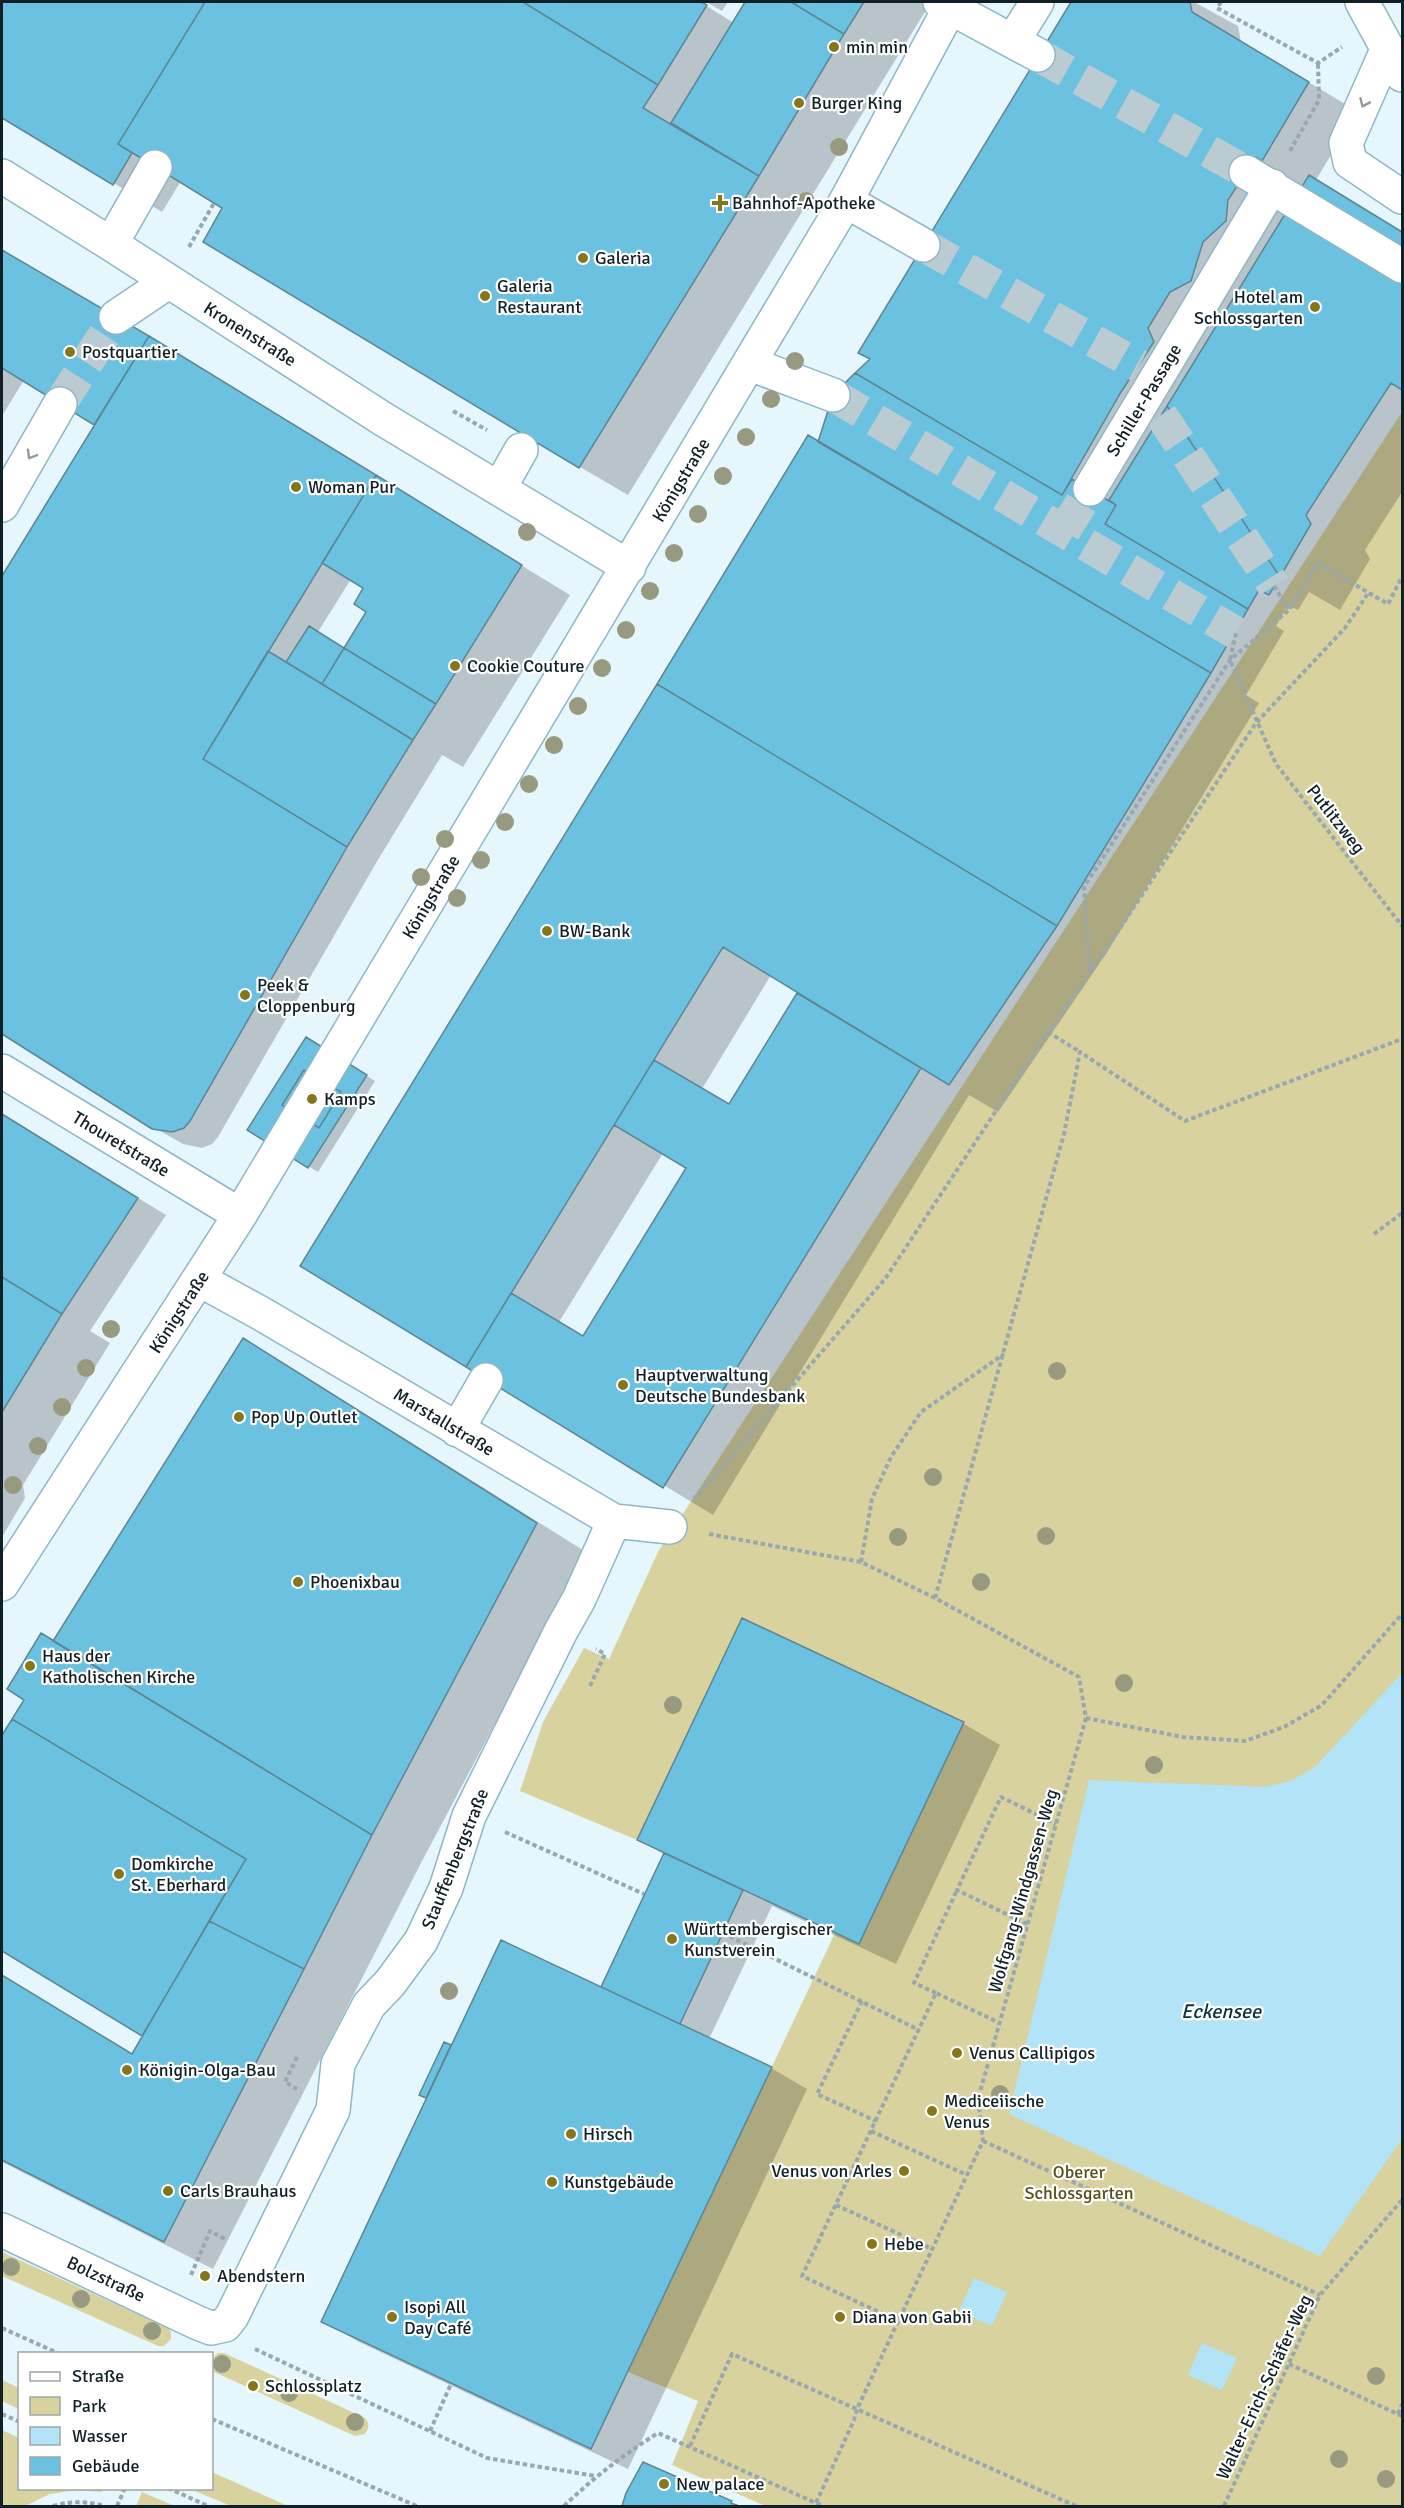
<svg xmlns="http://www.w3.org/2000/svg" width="1404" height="2508" viewBox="0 0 1404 2508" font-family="Signika,sans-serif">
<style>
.green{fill:#d8d29f}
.water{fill:#b2e3f6}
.shadow{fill:#0003;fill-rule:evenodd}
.building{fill:#6ac1e0;stroke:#5e8593;stroke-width:1.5}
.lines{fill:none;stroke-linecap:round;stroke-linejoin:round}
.minor-tunnel{stroke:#bbcbd2;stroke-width:33;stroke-dasharray:33 16;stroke-linecap:butt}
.minor-casing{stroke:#8fb6c6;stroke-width:36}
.path{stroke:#98a8af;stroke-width:4;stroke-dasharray:4.5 3;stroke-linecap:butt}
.minor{stroke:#fff;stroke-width:33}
.tree{fill:#979a7f}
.oneway{stroke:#939b9d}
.poi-dot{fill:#83771a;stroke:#fff;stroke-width:2}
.labels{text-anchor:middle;stroke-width:4.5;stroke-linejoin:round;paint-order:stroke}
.poi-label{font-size:18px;fill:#102026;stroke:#fff;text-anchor:start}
.street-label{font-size:18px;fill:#102026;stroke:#fff}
.park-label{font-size:18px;fill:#574f18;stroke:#fff}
.water-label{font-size:20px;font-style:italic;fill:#08323f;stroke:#fff}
</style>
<rect width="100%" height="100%" fill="#e6f6fd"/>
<path class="green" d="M1402,412V2506H765L672,2465L698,2401L628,2372L835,1933L859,1944L964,1722L742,1618L637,1840L520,1791L543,1722L584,1648L609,1659L658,1552Z
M2,2252L168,2328L171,2332V2339L164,2346H158L2,2276Z
M218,2353H224L365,2418C370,2424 369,2428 365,2434L355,2436L214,2372L212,2359Z
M2,2380L19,2388V2409L2,2401Z
M2,2430L19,2438L20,2488L103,2489L101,2492L77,2490L50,2494L25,2506H2Z
M212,2472L288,2506H231L190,2489L212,2488Z
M142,2492L175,2506H136Z"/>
<path class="water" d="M1402,1673V2139L1320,2256L1009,2114L1089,1780L1265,1787L1291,1781L1315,1767Z
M974,2278L1007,2292L992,2326L959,2311Z
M1202,2343L1237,2358L1222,2390L1188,2375Z"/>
<path class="shadow" d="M2,2H700L734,23L747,2H931L628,495L580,467L224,208L181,181L162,212L2,116Z
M706,2H728L722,11Z
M1073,2H1194L1238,26L1241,42L1357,111L1316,180L1402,231V492L1365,550L1370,559L1340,610L1309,592L1298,610L1288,605L1276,626L1284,631L1246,695L1259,703L1106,954L998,1112L969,1095L713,1515L302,1266L872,359L860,352ZM771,975L799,992L730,1106L702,1089ZM663,1153L688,1168L584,1337L559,1322Z
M2,251L177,355L570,595L463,767L442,755L376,863L218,1137L212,1144L202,1148L183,1144L153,1127L2,1032V579L96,424L24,380L2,416ZM351,579L365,588L368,611L345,649L318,632Z
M315,1044L375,1081L318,1172L249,1130Z
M2,1115L166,1215L90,1331L110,1343L23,1485L25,1498L2,1537Z
M243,1340L292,1368L586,1552L421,1863L213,2269L2,2162V1975L133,2055L144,2035L2,1950V1736L3,1737L26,1700L53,1642Z
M742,1620L964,1724L1000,1745L896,1964L772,1906L709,2039L771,2068L807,2089L628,2469L359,2342L323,2321L428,2098L421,2095L450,2046L451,2048L602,1989L665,1855L639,1839Z
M672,2475L739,2506H623L628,2494Z"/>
<path class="building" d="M2,2H205L118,144L132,153L113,185L2,118Z
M205,2H523L658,85L643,108L759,176L579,468L203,242L222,208L118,144Z
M523,2H701L707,5L658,85Z
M745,2H791L844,34L759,176L671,123Z
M791,2H864L844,34Z
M1071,2H1190L1192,12L1309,82L1262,161L1256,157L1228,200L1226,221L1203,242L1191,281L1170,292L1148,328L1154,342L1121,392L1062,495L855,373L870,359L858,353Z
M1309,175L1402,232V390L1391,383L1306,515L1311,524L1280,577L1167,406Z
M2,250L149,336L94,425L2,368Z
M149,336L376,475L203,759L347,847L190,1121L184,1128L172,1132L152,1129L2,1034V576Z
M855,373L1062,495L1072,479L1116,505L1105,524L1248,609L1211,673L818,442L833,395Z
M1167,406L1280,577L1269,595L1259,590L1248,609L1105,524L1116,505L1109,500Z
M808,435L1211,673L1057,926L657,684Z
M376,475L522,565L436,704L344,648L366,612L354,604L363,588L322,563Z
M309,626L344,648L322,684L286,662Z
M344,648L436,704L413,740L322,684Z
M268,651L413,740L347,847L203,759Z
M657,684L1057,926L949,1085L723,947L466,1367L300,1266Z
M797,993L921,1068L663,1488L466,1367L511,1293L583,1336L686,1168L614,1125L654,1060L729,1104Z
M306,1037L367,1075L308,1168L247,1130Z
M304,1070L341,1092L319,1128L282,1105Z
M2,1114L138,1198L62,1314L2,1277Z
M2,1277L62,1314L2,1412Z
M243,1338L537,1523L372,1835L53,1641Z
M742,1618L964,1722L859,1944L637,1840Z
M41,1633L372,1835L304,1969L209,1921L246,1859L12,1719L24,1700L7,1689Z
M12,1719L246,1859L142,2036L2,1951V1735Z
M664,1853L743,1890L680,2024L601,1987Z
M209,1921L304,1969L164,2242L2,2160V1975L132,2054Z
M501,1940L772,2067L591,2449L321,2322Z
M444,2042L451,2045L426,2098L419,2095Z
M643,2462L732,2501L731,2503L739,2506H622L626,2493Z"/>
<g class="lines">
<path class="minor-tunnel" d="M1038,55L1246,172
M923,245L1139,366
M833,395L1236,633
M60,404L116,317
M1161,415L1274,586
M1064,531L1090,489"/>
<defs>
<path id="minor" d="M940,2L1038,55
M1362,2L1402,75
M1013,41L1037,2
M1387,50L1346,143L1350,162L1402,197
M1246,172L1402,266
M2,176L111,244L383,419L629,567
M846,201L923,245
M111,244L155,167
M116,317L168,282
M750,364L833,395
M499,489L521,450
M1090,489L1272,186
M2,505L60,404
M2,1071L240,1215
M457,1430L486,1380
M614,1521L670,1527
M2,1584L240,1215L846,201L953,2
M2,2230L198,2323L211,2328L225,2325L232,2316L333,2110L338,2064L369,2005L390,1983L421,1941L446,1888L469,1816L561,1631L579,1599L614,1521L262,1314L200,1280"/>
</defs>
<use href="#minor" class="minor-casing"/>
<path class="path" d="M1221,2L1217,8L1318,63L1342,47
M1290,151L1319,100L1318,63
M189,247L214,203
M453,411L487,430
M1274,586L1289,610
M1236,633L1230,660L1276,764L1402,926
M1091,972L1256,723L1345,628L1369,592
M1048,1032L1080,1052
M1374,1234L1402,1213
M694,1499L885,1279L1048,1032L1090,973L1084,887L1230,660L1289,610L1318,563L1388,604L1402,577
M709,1534L861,1562L935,1598L1079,1677L1086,1718L978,2099L983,2141L857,2409L854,2420L816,2503
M861,1562L872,1499L891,1457L921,1412L1004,1354
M935,1598L1064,1134L1080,1052L1185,1121L1402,1039
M590,1686L605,1654L596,1649
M1086,1718L1183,1737L1245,1741L1284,1727L1322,1705L1402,1614
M505,1832L644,1894
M1027,1924L957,1890L1001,1797L1056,1824
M723,1933L919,2030
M936,1993L914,1983L957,1890
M862,2001L817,2094L876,2121
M297,2057L285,2082L297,2089
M871,2131L967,2175
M983,2141L1320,2295
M836,2205L932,2249
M191,2275L210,2231L225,2239
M898,2321L802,2276L936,1993L1000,2023
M2,2328L60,2354
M255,2349L487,2458L595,2476
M1289,2364L1402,2416
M2,2414L20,2422
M1398,2414L1402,2404
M212,2419L417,2506
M430,2431L451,2384
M690,2446L732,2354L1076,2506
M168,2488L208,2506
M53,2506C70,2501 87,2501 104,2506
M117,2506L125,2488
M564,2506C593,2478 623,2455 658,2433L823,2506
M1224,2506L1320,2295L1402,2200"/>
<use href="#minor" class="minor"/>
</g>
<g class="tree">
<circle cx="839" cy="147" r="9"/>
<circle cx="806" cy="201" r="9"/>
<circle cx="795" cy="361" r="9"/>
<circle cx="771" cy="399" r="9"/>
<circle cx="746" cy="437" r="9"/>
<circle cx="723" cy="476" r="9"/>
<circle cx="698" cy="514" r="9"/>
<circle cx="527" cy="532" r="9"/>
<circle cx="674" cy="553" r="9"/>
<circle cx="650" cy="591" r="9"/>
<circle cx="626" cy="630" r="9"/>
<circle cx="602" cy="668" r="9"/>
<circle cx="578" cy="706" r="9"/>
<circle cx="554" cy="745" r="9"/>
<circle cx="529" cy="784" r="9"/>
<circle cx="505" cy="822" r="9"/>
<circle cx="445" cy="839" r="9"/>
<circle cx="481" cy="860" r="9"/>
<circle cx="421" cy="877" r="9"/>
<circle cx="457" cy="898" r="9"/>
<circle cx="111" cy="1329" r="9"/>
<circle cx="86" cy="1368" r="9"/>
<circle cx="1057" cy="1371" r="9"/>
<circle cx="62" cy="1407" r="9"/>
<circle cx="38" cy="1446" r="9"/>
<circle cx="933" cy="1477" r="9"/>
<circle cx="13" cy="1485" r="9"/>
<circle cx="1046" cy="1536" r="9"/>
<circle cx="898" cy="1537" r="9"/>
<circle cx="981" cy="1582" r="9"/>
<circle cx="1124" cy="1683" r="9"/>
<circle cx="673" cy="1705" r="9"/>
<circle cx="1154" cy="1765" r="9"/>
<circle cx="449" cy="1991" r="9"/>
<circle cx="1000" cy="2094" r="9"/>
<circle cx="11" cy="2267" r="9"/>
<circle cx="81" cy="2299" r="9"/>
<circle cx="152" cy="2331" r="9"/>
<circle cx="222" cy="2364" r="9"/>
<circle cx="1376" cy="2376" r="9"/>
<circle cx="289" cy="2393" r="9"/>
<circle cx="355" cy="2422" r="9"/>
<circle cx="1339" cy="2459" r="9"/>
<circle cx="1386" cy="2479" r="9"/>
</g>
<defs><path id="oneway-chevron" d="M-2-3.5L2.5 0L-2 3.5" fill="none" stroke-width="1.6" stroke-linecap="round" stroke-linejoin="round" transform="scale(1.5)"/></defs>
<g class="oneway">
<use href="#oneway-chevron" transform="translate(1364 103) rotate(114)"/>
<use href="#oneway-chevron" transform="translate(31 455) rotate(120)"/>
</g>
<g class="poi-dot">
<circle cx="834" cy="47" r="6"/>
<circle cx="799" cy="103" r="6"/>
<path d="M717 194h6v6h6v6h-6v6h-6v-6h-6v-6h6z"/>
<circle cx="583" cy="258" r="6"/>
<circle cx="485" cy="296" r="6"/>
<circle cx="1315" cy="307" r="6"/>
<circle cx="70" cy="352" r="6"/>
<circle cx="296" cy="487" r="6"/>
<circle cx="455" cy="666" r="6"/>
<circle cx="547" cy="931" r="6"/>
<circle cx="245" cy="995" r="6"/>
<circle cx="312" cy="1099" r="6"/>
<circle cx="623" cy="1385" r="6"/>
<circle cx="239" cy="1417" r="6"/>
<circle cx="298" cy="1582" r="6"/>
<circle cx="30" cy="1666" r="6"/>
<circle cx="119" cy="1874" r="6"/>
<circle cx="672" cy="1939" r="6"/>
<circle cx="957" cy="2053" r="6"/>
<circle cx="127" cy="2070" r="6"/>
<circle cx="932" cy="2111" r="6"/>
<circle cx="571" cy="2134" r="6"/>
<circle cx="904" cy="2171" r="6"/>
<circle cx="552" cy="2182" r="6"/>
<circle cx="168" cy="2191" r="6"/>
<circle cx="872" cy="2244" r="6"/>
<circle cx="205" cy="2276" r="6"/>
<circle cx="392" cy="2317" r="6"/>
<circle cx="840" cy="2317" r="6"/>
<circle cx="253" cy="2386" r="6"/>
<circle cx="664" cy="2484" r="6"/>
</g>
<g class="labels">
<g class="poi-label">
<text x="846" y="53">min min</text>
<text x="811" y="109">Burger King</text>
<text x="732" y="209">Bahnhof-Apotheke</text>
<text x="595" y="264">Galeria</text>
<text x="497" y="292">Galeria<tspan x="497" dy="21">Restaurant</tspan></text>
<text x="1303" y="303" text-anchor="end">Hotel am<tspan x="1303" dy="21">Schlossgarten</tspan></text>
<text x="82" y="358">Postquartier</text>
<text x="308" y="493">Woman Pur</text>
<text x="467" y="672">Cookie Couture</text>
<text x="559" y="937">BW-Bank</text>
<text x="257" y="991">Peek &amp;<tspan x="257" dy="21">Cloppenburg</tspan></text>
<text x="324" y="1105">Kamps</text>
<text x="635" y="1381">Hauptverwaltung<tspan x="635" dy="21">Deutsche Bundesbank</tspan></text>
<text x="251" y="1423">Pop Up Outlet</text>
<text x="310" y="1588">Phoenixbau</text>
<text x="42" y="1662">Haus der<tspan x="42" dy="21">Katholischen Kirche</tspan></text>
<text x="131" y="1870">Domkirche<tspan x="131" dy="21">St. Eberhard</tspan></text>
<text x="684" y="1935">Württembergischer<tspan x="684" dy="21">Kunstverein</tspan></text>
<text x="969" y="2059">Venus Callipigos</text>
<text x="139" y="2076">Königin-Olga-Bau</text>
<text x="944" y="2107">Mediceiische<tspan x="944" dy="21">Venus</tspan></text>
<text x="583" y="2140">Hirsch</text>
<text x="892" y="2177" text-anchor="end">Venus von Arles</text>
<text x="564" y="2188">Kunstgebäude</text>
<text x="180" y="2197">Carls Brauhaus</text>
<text x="884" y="2250">Hebe</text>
<text x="217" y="2282">Abendstern</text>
<text x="404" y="2313">Isopi All<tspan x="404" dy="21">Day Café</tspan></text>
<text x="852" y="2323">Diana von Gabii</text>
<text x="265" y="2392">Schlossplatz</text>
<text x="676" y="2490">New palace</text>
</g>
<g class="street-label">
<text transform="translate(250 334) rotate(32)" y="6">Kronenstraße</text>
<text transform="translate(1144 400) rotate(-59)" y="6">Schiller-Passage</text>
<text transform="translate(681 480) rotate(-59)" y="6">Königstraße</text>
<text transform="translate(1336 819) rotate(52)" y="6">Putlitzweg</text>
<text transform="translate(431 897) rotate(-59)" y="6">Königstraße</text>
<text transform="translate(121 1144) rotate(31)" y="6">Thouretstraße</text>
<text transform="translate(179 1312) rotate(-57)" y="6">Königstraße</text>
<text transform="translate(444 1422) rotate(31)" y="6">Marstallstraße</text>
<text transform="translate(455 1859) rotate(-68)" y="6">Stauffenbergstraße</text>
<text transform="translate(1023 1891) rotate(-74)" y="6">Wolfgang-Windgassen-Weg</text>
<text transform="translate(106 2279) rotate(25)" y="6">Bolzstraße</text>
<text transform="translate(1264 2387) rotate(-65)" y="6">Walter-Erich-Schäfer-Weg</text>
</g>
<g class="park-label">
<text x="1079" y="2178">Oberer<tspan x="1079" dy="21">Schlossgarten</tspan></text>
</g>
<g class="water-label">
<text x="1221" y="2018">Eckensee</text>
</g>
</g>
<rect width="1404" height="2508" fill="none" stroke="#102026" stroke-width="6"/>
<rect x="18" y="2352" width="195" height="138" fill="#ffffff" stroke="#9fa6a8" stroke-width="1.5"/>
<rect x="30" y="2372" width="30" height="9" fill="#ffffff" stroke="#9fa6a8" stroke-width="1.5"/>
<text x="72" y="2382" font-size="18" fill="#102026">Straße</text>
<rect x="30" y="2397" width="30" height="18" fill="#d8d29f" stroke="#9fa6a8" stroke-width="1.5"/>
<text x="72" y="2412" font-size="18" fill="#102026">Park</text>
<rect x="30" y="2427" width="30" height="18" fill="#b2e3f6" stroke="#9fa6a8" stroke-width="1.5"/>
<text x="72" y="2442" font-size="18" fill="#102026">Wasser</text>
<rect x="30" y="2457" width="30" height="18" fill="#6ac1e0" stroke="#9fa6a8" stroke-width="1.5"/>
<text x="72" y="2472" font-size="18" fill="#102026">Gebäude</text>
</svg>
